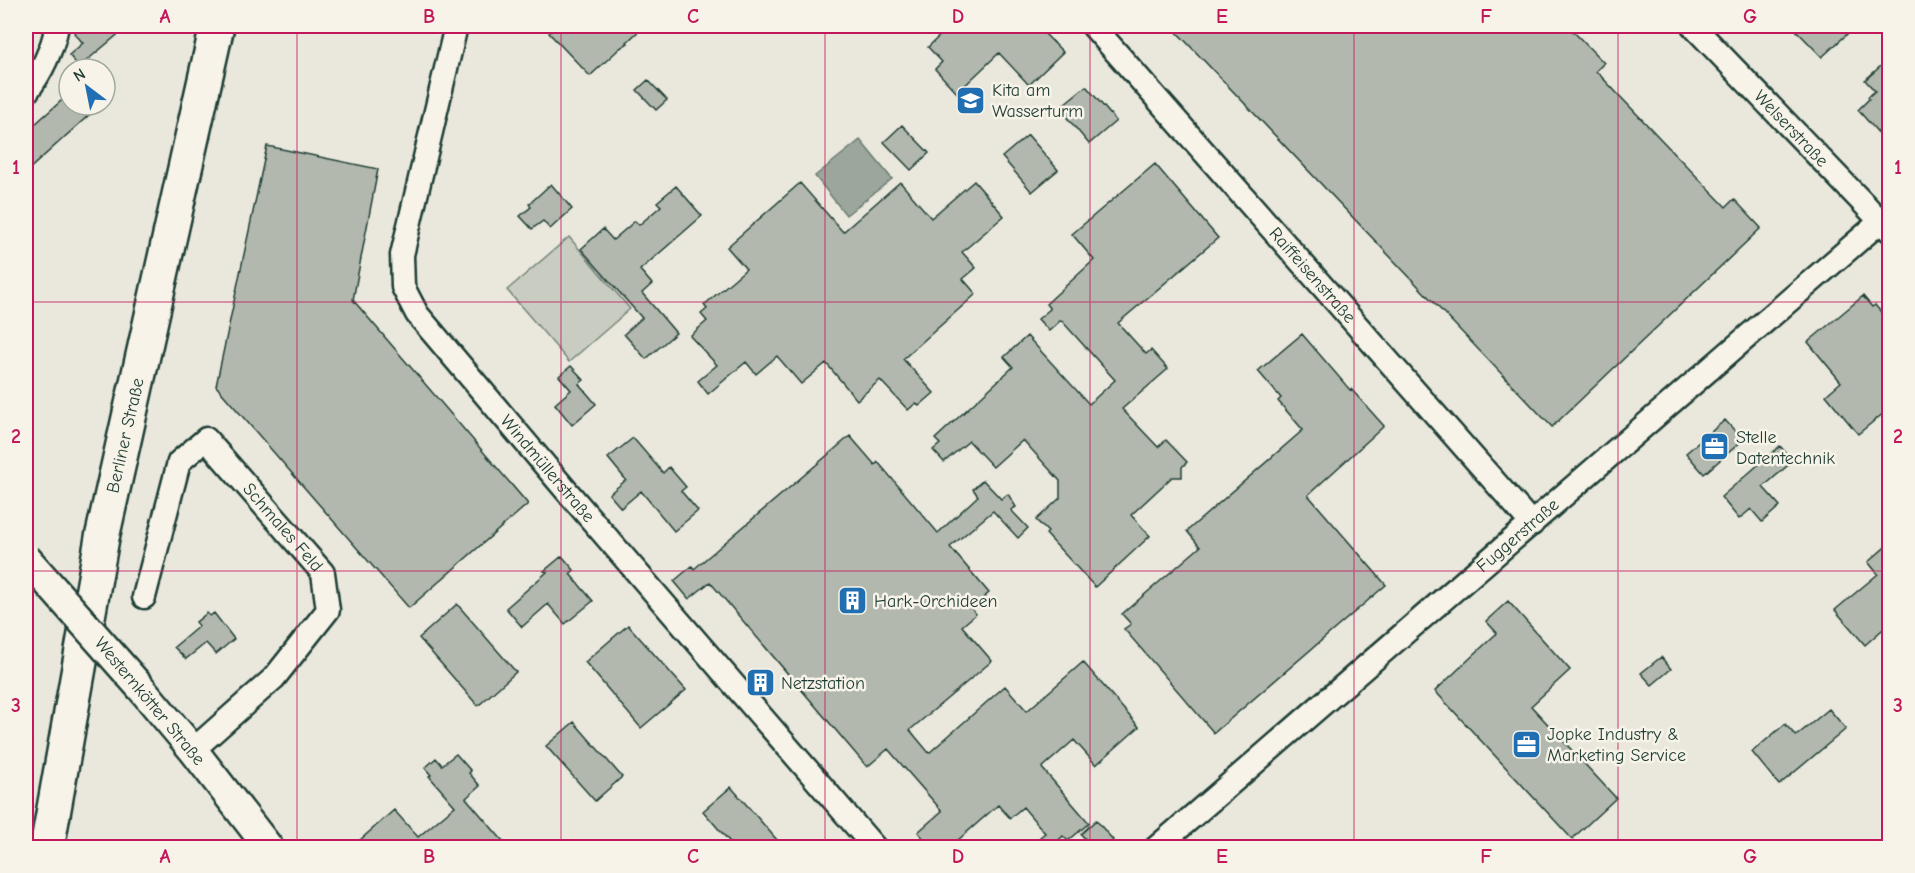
<svg xmlns="http://www.w3.org/2000/svg" width="1915" height="873" viewBox="0 0 1915 873" font-family="'Comic Neue',sans-serif">
<style>
.green{fill:#c8ccc1;stroke:#74847a;stroke-width:1.5}
.water{fill:#9ca69c;stroke:#6a7c72;stroke-width:1.5}
.building{fill:#b2b8ae;stroke:#1f3d34;stroke-width:1.5}
.lines{fill:none;stroke-linecap:round;stroke-linejoin:round}
.minor-casing{stroke:#1f3d34;stroke-width:27}
.tertiary-casing{stroke:#1f3d34;stroke-width:33}
.primary-casing{stroke:#1f3d34;stroke-width:38}
.minor{stroke:#f7f3e8;stroke-width:22}
.tertiary{stroke:#f7f3e8;stroke-width:28}
.primary{stroke:#f7f3e8;stroke-width:33}
.tertiary-bridge-casing{stroke:#1f3d34;stroke-width:33;stroke-linecap:butt}
.tertiary-bridge{stroke:#f7f3e8;stroke-width:28}
.grid{fill:none;stroke:#c2185b;stroke-width:1.5;stroke-opacity:0.55}
.labels{text-anchor:middle;stroke-width:5;stroke-linejoin:round;paint-order:stroke}
.poi-label{font-size:18px;fill:#1f3d34;stroke:#f7f3e8;text-anchor:start}
.street-label{font-size:18px;fill:#1f3d34;stroke:#f7f3e8}
.neatline{fill:none;stroke:#c2185b;stroke-width:2}
.grid-label{font-size:20px;text-anchor:middle;font-weight:bold;fill:#c2185b}
</style>
<rect width="100%" height="100%" fill="#eae8dd"/>
<filter id="ink" filterUnits="userSpaceOnUse"><feTurbulence type="fractalNoise" baseFrequency=".0167" numOctaves="2"/><feDisplacementMap in="SourceGraphic" scale="12" xChannelSelector="R" yChannelSelector="G"/><feConvolveMatrix kernelMatrix="1 2 1 2 8 2 1 2 1" color-interpolation-filters="sRGB"/></filter>
<g filter="url(#ink)">
<path class="green" d="M569,237L630,309L569,362L507,290Z"/>
<path class="water" d="M860,140L892,179L846,215L815,176Z"/>
<path class="building" d="M82,26H128L79,67L69,55L83,43L74,33Z
M557,26H644L627,42L628,43L620,48L590,76L549,33Z
M950,26H1037L1063,52L1029,85L999,53L957,93L935,69L942,62L928,47Z
M1171,26H1568L1604,63L1596,71L1672,151L1726,207L1734,199L1761,228L1552,427Z
M1792,26H1856L1822,57Z
M1890,58V146L1858,110L1869,99L1868,97L1875,91L1865,80Z
M648,80L667,100L656,110L637,90Z
M1086,86L1116,121L1089,144L1059,108Z
M69,94V105H100L26,172V132Z
M902,125L929,153L911,170L884,142Z
M1028,135L1058,170L1032,192L1002,157Z
M267,146L378,169L353,300L528,504L409,608L216,386Z
M1155,164L1218,238L1118,323L1146,354L1151,350L1168,369L1122,409L1158,447L1166,440L1187,462L1182,467V477H1172L1131,515L1150,536L1095,587L1046,534L1048,532L1036,520L1060,498V481L1023,440L993,467L969,441L944,462L933,450L940,444L935,439L1013,367L1004,357L1027,336L1089,404L1115,380L1061,320L1049,331L1038,319L1050,309L1046,304L1094,260L1072,234Z
M974,181L1004,216L962,252L976,268L963,279L976,294L903,359L934,393L919,406L916,403L908,410L880,380L857,400L826,363L801,384L777,356L756,374L746,362L708,394L698,381L717,365L690,336L707,321L701,314L707,309L704,305L746,269L727,247L800,183L843,232L900,182L931,218Z
M551,184L572,209L550,229L543,221L532,229L520,216L531,207L529,204Z
M676,186L702,216L640,270L652,284L642,293L676,333L646,359L624,334L642,318L581,249L603,229L613,240L635,221L639,225L661,206L657,202Z
M1863,296L1872,307L1875,305L1890,323V408L1858,434L1826,395L1841,382L1808,342Z
M1302,334L1350,390L1351,389L1384,426L1308,495L1386,585L1214,733L1124,629L1131,624L1122,614L1200,547L1187,531L1303,430L1278,401L1281,398L1258,371Z
M571,366L584,380L579,384L596,404L572,425L555,404L571,390L559,376Z
M1725,420L1743,440L1704,474L1686,453Z
M850,436L875,465L878,462L938,533L978,496L973,489L983,480L1001,499L1008,494L1016,507L1011,510L1028,528L1018,538L993,511L950,547L989,593L971,608L976,614L962,626L992,661L910,730L929,753L1005,686L1027,711L1083,662L1139,727L1096,765L1074,740L1042,768L1089,823L1068,841L1063,836L1050,848L1040,837L1045,833L1023,807L1010,818L998,805L949,848H932L918,832L942,811L888,749L867,767L710,582L689,599L674,581L692,566L694,569Z
M633,438L663,473L669,467L686,487L681,491L698,511L674,531L641,491L621,508L609,494L626,480L608,458Z
M1780,446L1793,461L1763,487L1780,506L1762,522L1751,509L1739,519L1721,497Z
M1890,543V623L1865,645L1835,610L1878,574L1868,562Z
M562,556L574,570L570,574L593,601L565,624L548,604L522,627L506,608L547,572L544,571Z
M1508,601L1570,670L1531,706L1616,798L1572,839L1435,691L1497,633L1486,621Z
M457,604L516,672L478,706L419,638Z
M207,613L210,616L214,613L234,639L216,654L206,643L186,659L174,647L199,626L196,622Z
M628,625L686,690L641,728L585,662Z
M1661,657L1671,669L1652,685L1641,673Z
M1829,709L1846,729L1779,785L1752,752L1785,724L1796,736Z
M574,722L622,777L595,801L546,746Z
M456,754L471,771L469,773L480,786L466,798L509,848H351L394,810L418,837L455,806L429,776L431,775L425,768L436,758L442,765Z
M731,787L784,848H735L703,811Z
M1096,820L1113,840L1105,848H1093L1081,834Z"/>
<g class="lines">
<defs>
<g id="minor">
<path id="s1" d="M456,26L402,255L403,287L417,314L565,489L875,848"/>
<path id="s2" d="M1093,26L1532,524"/>
<path id="s3" d="M1693,26L1890,231"/>
<path d="M26,93C41,73 52,51 57,26"/>
<path id="s4" d="M144,597L179,462L206,439L323,573L328,610L274,678L193,750"/>
<path id="s5" d="M1156,848L1881,221"/>
</g>
<path id="tertiary" d="M141,688L193,750L269,848"/>
<g id="primary">
<path id="s6" d="M47,848L102,538L217,26"/>
</g>
</defs>
<use href="#minor" class="minor-casing"/>
<use href="#tertiary" class="tertiary-casing"/>
<use href="#primary" class="primary-casing"/>
<use href="#minor" class="minor"/>
<use href="#tertiary" class="tertiary"/>
<use href="#primary" class="primary"/>
<defs>
<path id="tertiary-bridge" d="M26,558L141,688"/>
</defs>
<use href="#tertiary-bridge" class="tertiary-bridge-casing"/>
<use href="#tertiary-bridge" class="tertiary-bridge"/>
</g>
</g>
<path class="grid" d="M297,26V848M561,26V848M825,26V848M1090,26V848M1354,26V848M1618,26V848M26,302H1890M26,571H1890"/>
<defs>
<symbol id="school-square" viewBox="-11 -11 22 22"><rect x="-9" y="-9" width="18" height="18" rx="4" fill="#1f6fb2" stroke="#f7f3e8"/><path d="M0-5L7-2L0 1L-7-2ZM-4 1L0 2.5L4 1V4Q0 6-4 4Z" fill="#fff"/></symbol>
<symbol id="office-square" viewBox="-11 -11 22 22"><rect x="-9" y="-9" width="18" height="18" rx="4" fill="#1f6fb2" stroke="#f7f3e8"/><path d="M-6-3h4V-5.5h4V-3h4V5H-6ZM-1-4.5V-3h2v-1.5ZM-6 0V1H6V0Z" fill="#fff"/></symbol>
<symbol id="building-square" viewBox="-11 -11 22 22"><rect x="-9" y="-9" width="18" height="18" rx="4" fill="#1f6fb2" stroke="#f7f3e8"/><path d="M-4-6H4V6H1V3H-1V6H-4ZM-2.5-4.3h1.7v1.8h-1.7ZM.8-4.3h1.7v1.8H.8ZM-2.5-1h1.7V.8h-1.7ZM.8-1h1.7V.8H.8Z" fill="#fff"/></symbol>
</defs>
<g fill-rule="evenodd">
<use href="#school-square" x="954" y="84" width="33" height="33"/>
<use href="#office-square" x="1698" y="430" width="33" height="33"/>
<use href="#building-square" x="836" y="584" width="33" height="33"/>
<use href="#building-square" x="744" y="666" width="33" height="33"/>
<use href="#office-square" x="1510" y="728" width="33" height="33"/>
</g>
<g class="labels">
<g class="poi-label">
<text x="992" y="96">Kita am<tspan x="992" dy="21">Wasserturm</tspan></text>
<text x="1736" y="443">Stelle<tspan x="1736" dy="21">Datentechnik</tspan></text>
<text x="874" y="607">Hark-Orchideen</text>
<text x="781" y="689">Netzstation</text>
<text x="1547" y="740">Jopke Industry &amp;<tspan x="1547" dy="21">Marketing Service</tspan></text>
</g>
<g class="street-label">
<text dy="6" stroke="none"><textPath href="#s3" startOffset="142">Welserstraße</textPath></text>
<text dy="6" stroke="none"><textPath href="#s2" startOffset="332">Raiffeisenstraße</textPath></text>
<text dy="6" stroke="none"><textPath href="#s6" startOffset="420">Berliner Straße</textPath></text>
<text dy="6" stroke="none"><textPath href="#s1" startOffset="500">Windmüllerstraße</textPath></text>
<text dy="6" stroke="none"><textPath href="#s4" startOffset="292">Schmales Feld</textPath></text>
<text dy="6" stroke="none"><textPath href="#s5" startOffset="478">Fuggerstraße</textPath></text>
<text transform="translate(150 701) rotate(50)" y="6">Westernkötter Straße</text>
</g>
</g>
<rect width="1915" height="873" fill="none" stroke="#f7f3e8" stroke-width="66"/>
<g transform="translate(87 87) rotate(328)"><circle r="28" fill="#f7f3e8" stroke="#a1aaa0" stroke-width="1.5"/>
<path d="M0-4.5L10 22L0 15L-10 22Z" fill="#1f6fb2"/>
<text y="-9" font-size="16" font-weight="bold" text-anchor="middle" fill="#1f3d34">N</text>
</g>
<rect x="33" y="33" width="1849" height="807" class="neatline"/>
<g class="grid-label">
<text x="165" y="23">A</text>
<text x="429" y="23">B</text>
<text x="693" y="23">C</text>
<text x="958" y="23">D</text>
<text x="1222" y="23">E</text>
<text x="1486" y="23">F</text>
<text x="1750" y="23">G</text>
<text x="16" y="174">1</text>
<text x="1898" y="174">1</text>
<text x="16" y="443">2</text>
<text x="1898" y="443">2</text>
<text x="16" y="712">3</text>
<text x="1898" y="712">3</text>
<text x="165" y="863">A</text>
<text x="429" y="863">B</text>
<text x="693" y="863">C</text>
<text x="958" y="863">D</text>
<text x="1222" y="863">E</text>
<text x="1486" y="863">F</text>
<text x="1750" y="863">G</text>
</g>
</svg>
